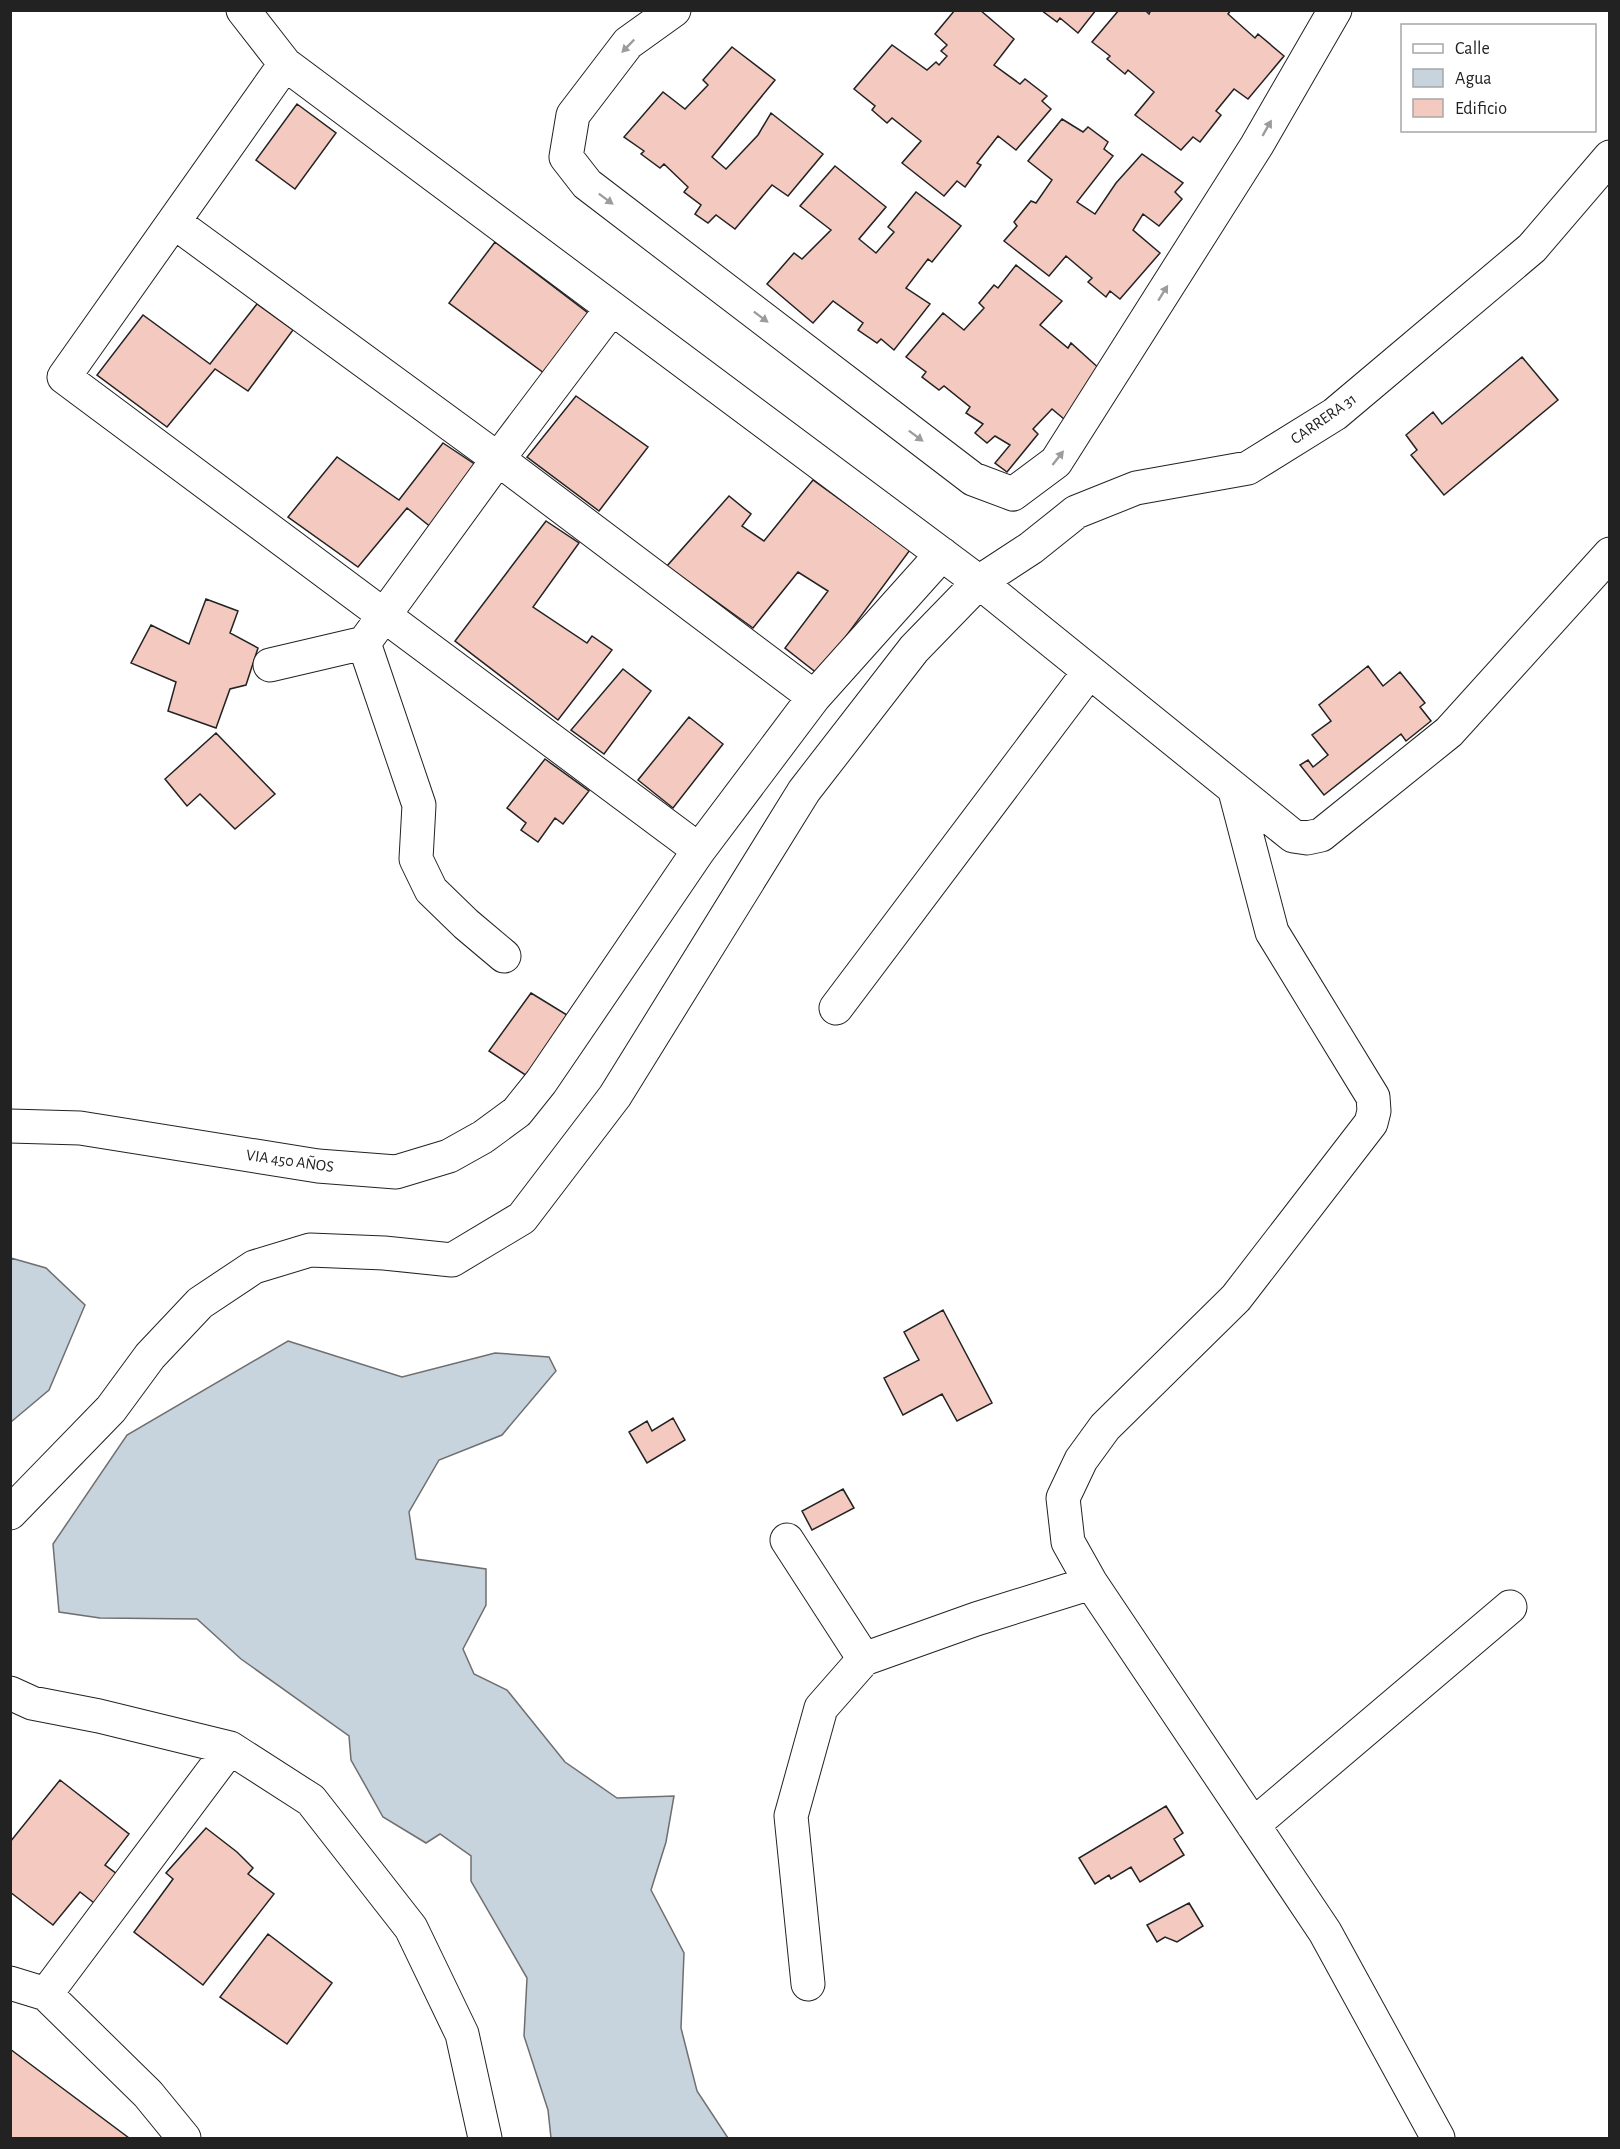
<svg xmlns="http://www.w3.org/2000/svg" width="1620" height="2149" viewBox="0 0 1620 2149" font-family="'Alegreya Sans',sans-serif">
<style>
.water{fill:#c7d3dd;stroke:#6f6f6f;stroke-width:1.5}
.building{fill:#f3c9c0;stroke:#222;stroke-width:1.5}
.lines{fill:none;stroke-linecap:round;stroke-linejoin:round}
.minor-casing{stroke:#222;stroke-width:35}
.minor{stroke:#fff;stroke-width:33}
.oneway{fill:#9c9c9c}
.labels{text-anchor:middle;stroke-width:4.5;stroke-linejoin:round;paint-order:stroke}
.street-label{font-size:16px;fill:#222;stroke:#fff}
</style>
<rect width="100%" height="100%" fill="#fff"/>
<path class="water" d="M11,1258L46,1268L85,1305L49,1390L11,1422Z
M288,1341L402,1377L495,1353L549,1357L556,1371L502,1435L439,1460L409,1512L416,1559L486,1569V1605L463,1649L474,1674L507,1690L565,1762L617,1798L674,1796L666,1842L651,1890L684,1953L681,2028L697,2091L728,2138H551L548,2110L524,2036L527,1978L471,1881V1856L440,1834L426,1843L383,1817L351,1760L349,1736L241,1659L197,1619L100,1618L59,1612L53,1544L127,1435Z"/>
<path class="building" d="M955,10H980L1014,39L994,65L1020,84L1025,79L1047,96L1042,101L1051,109L1016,150L998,136L977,163L981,165L965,187L957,181L944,196L902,163L921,141L892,118L887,123L872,110L875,106L854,89L892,45L927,70L936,62L939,65L947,56L941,51L947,45L935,34Z
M1041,10H1096L1078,33L1060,18L1057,22Z
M1119,10H1145L1149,14L1151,10H1231L1228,14L1255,38L1258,34L1284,56L1248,99L1234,89L1216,111L1221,115L1200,142L1193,137L1181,150L1135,115L1154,92L1128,70L1125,74L1107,59L1110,56L1092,42Z
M732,47L775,80L712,157L726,169L758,135L771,113L823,154L788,196L772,185L735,229L716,215L708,223L695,214L701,205L684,192L688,187L664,164L660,168L641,154L644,151L624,137L663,92L685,109L708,85L703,80Z
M297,104L336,133L295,189L256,160Z
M1062,119L1083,132L1088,127L1108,142L1104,149L1113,156L1077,202L1095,214L1116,183L1142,154L1183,183L1175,192L1182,199L1159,226L1143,214L1133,230L1160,253L1120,299L1110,291L1106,297L1088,282L1092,278L1066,256L1049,276L1004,241L1017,226L1014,222L1031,201L1036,203L1052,180L1028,161Z
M835,166L886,207L859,239L876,253L894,232L888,227L916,192L961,226L932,262L928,259L906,288L930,304L894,350L881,339L877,343L858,330L863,323L833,301L813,323L767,284L794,253L802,259L831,230L800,206Z
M495,242L592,316L548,376L449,303Z
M1016,265L1062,301L1040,325L1068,348L1071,343L1102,371L1064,419L1052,409L1033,429L1038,434L1007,472L995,463L1010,445L995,436L987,443L975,433L983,424L966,413L970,407L944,386L939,390L922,377L926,372L906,357L943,313L964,330L984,308L979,303L994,285L998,288Z
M257,304L293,330L248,391L215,369L167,427L97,375L143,315L210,364Z
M1522,357L1558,400L1444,495L1411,455L1417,450L1406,435L1433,412L1442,424Z
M576,396L648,447L599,511L527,457Z
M443,443L482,469L437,532L407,508L358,567L288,517L337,457L399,500Z
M813,480L910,550L818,674L785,648L828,591L798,572L753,628L667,566L729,496L751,514L742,526L764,541Z
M546,521L579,543L533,607L587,643L592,636L612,650L558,720L455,641Z
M206,599L238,611L230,633L258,648L246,685L230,689L216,728L168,711L176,682L131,663L151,625L189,644Z
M1368,666L1383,686L1400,672L1425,703L1420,707L1431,721L1406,741L1401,734L1324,795L1300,765L1308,760L1313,767L1328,755L1312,735L1331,721L1319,705Z
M623,669L651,691L604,754L571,730Z
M689,717L723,744L673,808L638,780Z
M216,733L275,794L235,829L200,794L187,806L165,779Z
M545,759L589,791L563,824L555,818L538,842L521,830L526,823L507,808Z
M531,993L567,1015L527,1076L489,1051Z
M943,1310L992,1403L957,1421L942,1394L903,1415L884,1378L919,1360L904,1332Z
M673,1418L685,1440L647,1463L629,1432L647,1421L652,1431Z
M843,1489L854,1508L812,1530L802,1511Z
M60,1780L129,1834L105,1865L121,1877L98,1906L80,1892L53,1925L10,1892V1842Z
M1166,1806L1183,1833L1174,1839L1184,1855L1140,1882L1131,1867L1111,1879L1109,1875L1095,1884L1079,1858Z
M206,1828L237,1852L253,1868L248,1874L274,1894L203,1985L134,1932L173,1879L166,1873Z
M1189,1903L1203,1926L1177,1942L1165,1937L1157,1942L1147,1925Z
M268,1934L332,1983L287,2044L220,1997Z
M10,2049L129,2138H10Z"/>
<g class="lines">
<defs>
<path id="minor" d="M243,10L285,64L979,582L1293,836L1307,838L1321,835L1449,732L1610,554
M674,10L628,43L573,115L566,157L587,184L973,479L1013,494L1056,462L1257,145L1335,10
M285,64L64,377L699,850
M174,222L498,459L814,697
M364,643L419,805L416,859L431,890L466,924L504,956
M270,665L364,643L498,459L612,308
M1235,791L1272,932L1373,1097L1374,1111L1371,1123L1236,1298L1105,1427L1081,1460L1063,1498L1068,1542L1091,1583L1325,1932L1438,2138
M836,1008L1089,672
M10,1126L80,1128L318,1166L396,1172L449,1156L483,1137L517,1112L541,1082L699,850L814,697L942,554
M10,1513L111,1409L150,1356L200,1303L254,1267L310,1250L384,1253L452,1260L522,1218L615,1096L804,791L914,649L979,582L1031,548L1076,512L1136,488L1248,468L1335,414L1532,248L1610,157
M787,1540L864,1659
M10,1693L32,1703L99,1716L230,1748L311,1800L411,1928L462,2034L485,2138
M1253,1825L1510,1607
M10,1983L46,1994L148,2094L184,2138
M808,1984L791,1816L821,1708L864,1659L976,1619L1091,1583
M46,1994L230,1748"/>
</defs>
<use href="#minor" class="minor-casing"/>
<use href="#minor" class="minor"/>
</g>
<defs><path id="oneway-solid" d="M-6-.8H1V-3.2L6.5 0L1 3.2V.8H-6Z" transform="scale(1.5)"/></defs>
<g class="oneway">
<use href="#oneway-solid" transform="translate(628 46) rotate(134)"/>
<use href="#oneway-solid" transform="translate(1267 128) rotate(-60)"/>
<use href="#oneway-solid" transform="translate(606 199) rotate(37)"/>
<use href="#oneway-solid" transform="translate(1163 293) rotate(-58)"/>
<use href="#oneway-solid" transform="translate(761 317) rotate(37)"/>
<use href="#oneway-solid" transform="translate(916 436) rotate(37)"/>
<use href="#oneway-solid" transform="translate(1058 458) rotate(-52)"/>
</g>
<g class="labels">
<g class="street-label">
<text transform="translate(1323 418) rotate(-35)" y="6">CARRERA 31</text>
<text transform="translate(290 1160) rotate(8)" y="6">VIA 450 AÑOS</text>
</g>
</g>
<rect width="1620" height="2149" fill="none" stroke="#222222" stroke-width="24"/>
<rect x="1401" y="24" width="195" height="108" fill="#ffffff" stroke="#a7a7a7" stroke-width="1.5"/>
<rect x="1413" y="44" width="30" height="9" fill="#ffffff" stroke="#a7a7a7" stroke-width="1.5"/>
<text x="1455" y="54" font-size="18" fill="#222222">Calle</text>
<rect x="1413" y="69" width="30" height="18" fill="#c7d3dd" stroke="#a7a7a7" stroke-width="1.5"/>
<text x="1455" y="84" font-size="18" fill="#222222">Agua</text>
<rect x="1413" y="99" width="30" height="18" fill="#f3c9c0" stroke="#a7a7a7" stroke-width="1.5"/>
<text x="1455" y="114" font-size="18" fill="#222222">Edificio</text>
</svg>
